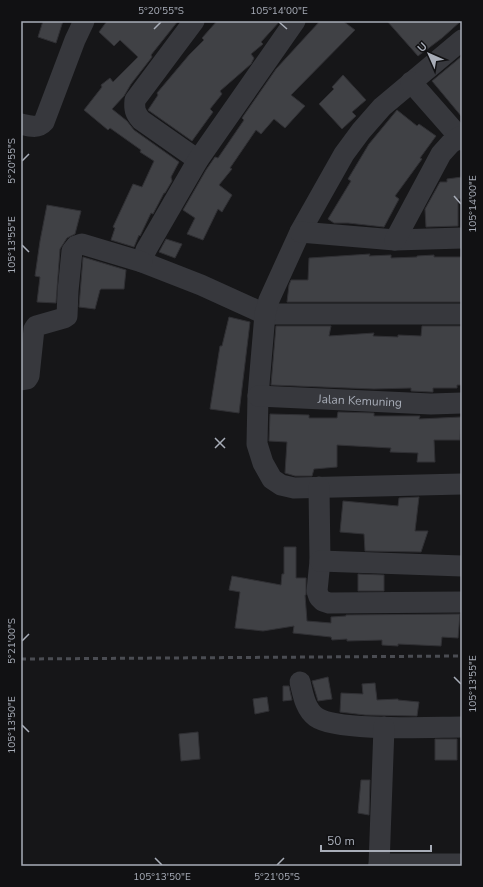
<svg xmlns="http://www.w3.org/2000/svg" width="483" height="887" viewBox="0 0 483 887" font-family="'Nunito Sans',sans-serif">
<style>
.building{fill:#404145;stroke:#303034}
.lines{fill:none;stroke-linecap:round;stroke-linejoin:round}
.minor{stroke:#37383d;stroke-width:21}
.rail{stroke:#4a4c52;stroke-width:3;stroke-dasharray:5 4;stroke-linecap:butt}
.ticks{fill:none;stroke:#a8adb8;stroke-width:1.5}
.labels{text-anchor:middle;stroke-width:3.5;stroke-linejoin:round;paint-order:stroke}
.street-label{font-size:12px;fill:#a8adb8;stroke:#111113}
.neatline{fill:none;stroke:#a8adb8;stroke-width:1.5}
.ticks-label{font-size:10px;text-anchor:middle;fill:#a8adb8}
</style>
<rect width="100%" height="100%" fill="#161618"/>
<path class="building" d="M43,21H63L56,43L38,37Z
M107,21H178L151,55L152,57L131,84L124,96L112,109L127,121L134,130L179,162L171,177L172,181L165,193H164L153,214L151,213L140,236L139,235L134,247L111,240L115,228L113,227L133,184L142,187L154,161L140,152L141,150L110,128L108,130L84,110L102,87L101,85L110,78L113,82L138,57L120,40L114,46L99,32Z
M217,21H280L261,42L263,44L251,54L254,58L251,64L220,91L222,94L210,109L213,112L192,141L148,110L158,95L157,93L189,55L204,40L202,38Z
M320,21H343L355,30L291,95L305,106L285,128L274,119L261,134L256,130L230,168L232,169L219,185L232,195L222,212L218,209L203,240L187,234L195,218L183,210L206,170L215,157L218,158L244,120L242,118L276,69Z
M387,21H461L442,38L418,56Z
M462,56V117L432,81Z
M343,75L366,100L352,112L356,116L342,129L319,104L334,89L332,87Z
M397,110L417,126L419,124L436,136L420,158L422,159L395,196L399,199L384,227L348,223H334L328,219L351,181L348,179L369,144Z
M462,177V199H458V226L426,227L425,209L440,182H447V179Z
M47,205L81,211L75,234L67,238L60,249L56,303L37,302L40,277L35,276L40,241Z
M166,239L182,244L175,258L159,252Z
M370,254L369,256L391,255V258L417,257V256L434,255V257H462V280H461L462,302H287L289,285L291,280H308L309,258Z
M83,257L126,270L124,289H101L100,290L95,309L79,307Z
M229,317L250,322L239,413L210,409L220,346H222Z
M276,326H331L329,336L374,333L373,336L398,337V335L421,336L422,326H462V385H457V388H433V392H431L411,391V388L374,389L271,385Z
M338,412L374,413V416H420L419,419L461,417L460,440H434L435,462H417L418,453L390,452L391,448L337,445V467L314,469L312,476H295L285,473L287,442L269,441L270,414L309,415V418H337Z
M419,497L415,531H428L421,552L365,551L364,534L340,532L343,501L398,506L399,498Z
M284,547H296V578H306V595H305L307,621L331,623V617L346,616V615L460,614L458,638L442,637L441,646L398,644V646L382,645V640L347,641V639L332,640L331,637L293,633L294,626L263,631L235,628L240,592L229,590L232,576L281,585L282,574H284Z
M358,574L384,575V591H358Z
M328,677L332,699L318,701L312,681Z
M375,683L377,700L398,699V700L419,702L417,716L365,715L340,712L341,693L363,694L362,684Z
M283,686H289L292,700L283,701Z
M267,697L269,711L255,714L253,699Z
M198,732L200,759L181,761L179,734Z
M435,739H457V760H435Z
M361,780H370L369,815L358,813Z"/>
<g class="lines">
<g class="minor">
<path d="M194,21L135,100C134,109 135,113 141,120L198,160"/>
<path d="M295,21L198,160L146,250L142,262L201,285L265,314H462"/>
<path d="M462,40L382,107L361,131L344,154L300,232L269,300L265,314L258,396L257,444L263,463L272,479L281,485L294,488L462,484"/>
<path d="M411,82L462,140"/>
<path d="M21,124C29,126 38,129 44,122L75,40L84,21"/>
<path d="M300,232L395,240L462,238"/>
<path d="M395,240L441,154L450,144L459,137"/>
<path d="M21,380L27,379L29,376L34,329L36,326L64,318L67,316L68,291L72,251L76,246L82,244L142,262"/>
<path id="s1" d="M258,396L431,404L462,403"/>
<path d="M319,487L320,561L317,591L319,597L323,601L329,603L462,602"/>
<path d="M320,561L462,566"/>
<path d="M300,682C303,694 305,709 316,717C337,732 433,727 462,727"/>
<path d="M379,864H462"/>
<path d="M379,866L384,727"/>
</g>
<path class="rail" d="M21,659L462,656"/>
</g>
<path class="ticks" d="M279,22L287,29M154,29L161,22M22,161L29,154M454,196L461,204M22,245L29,252M215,438L225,448M215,448L225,438M22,641L29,634M454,677L461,684M22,725L29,732M155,858L162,865M277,865L284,858"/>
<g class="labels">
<g class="street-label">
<text dy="4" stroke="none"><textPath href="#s1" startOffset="102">Jalan Kemuning</textPath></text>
</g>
</g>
<rect width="483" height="887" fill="none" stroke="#111113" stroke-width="44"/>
<g transform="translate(429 54) rotate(315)" stroke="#111113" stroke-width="3" paint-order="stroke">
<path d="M0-3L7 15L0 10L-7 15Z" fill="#a8adb8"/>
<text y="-6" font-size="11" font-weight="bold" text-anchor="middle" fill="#a8adb8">U</text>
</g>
<path d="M321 845v6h110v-6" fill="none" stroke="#a8adb8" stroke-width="2"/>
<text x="327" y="845" font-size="12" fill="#a8adb8" stroke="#111113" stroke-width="3" paint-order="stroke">50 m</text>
<rect x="22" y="22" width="439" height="843" class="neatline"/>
<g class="ticks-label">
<text x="161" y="14">5°20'55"S</text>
<text x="279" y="14">105°14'00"E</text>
<text transform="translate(11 161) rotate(-90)" y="4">5°20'55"S</text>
<text transform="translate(472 204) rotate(-90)" y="4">105°14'00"E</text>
<text transform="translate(11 245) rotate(-90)" y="4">105°13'55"E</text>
<text transform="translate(11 641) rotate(-90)" y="4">5°21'00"S</text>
<text transform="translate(472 684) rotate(-90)" y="4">105°13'55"E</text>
<text transform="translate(11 725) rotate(-90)" y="4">105°13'50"E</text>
<text x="162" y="880">105°13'50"E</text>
<text x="277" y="880">5°21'05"S</text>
</g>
</svg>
